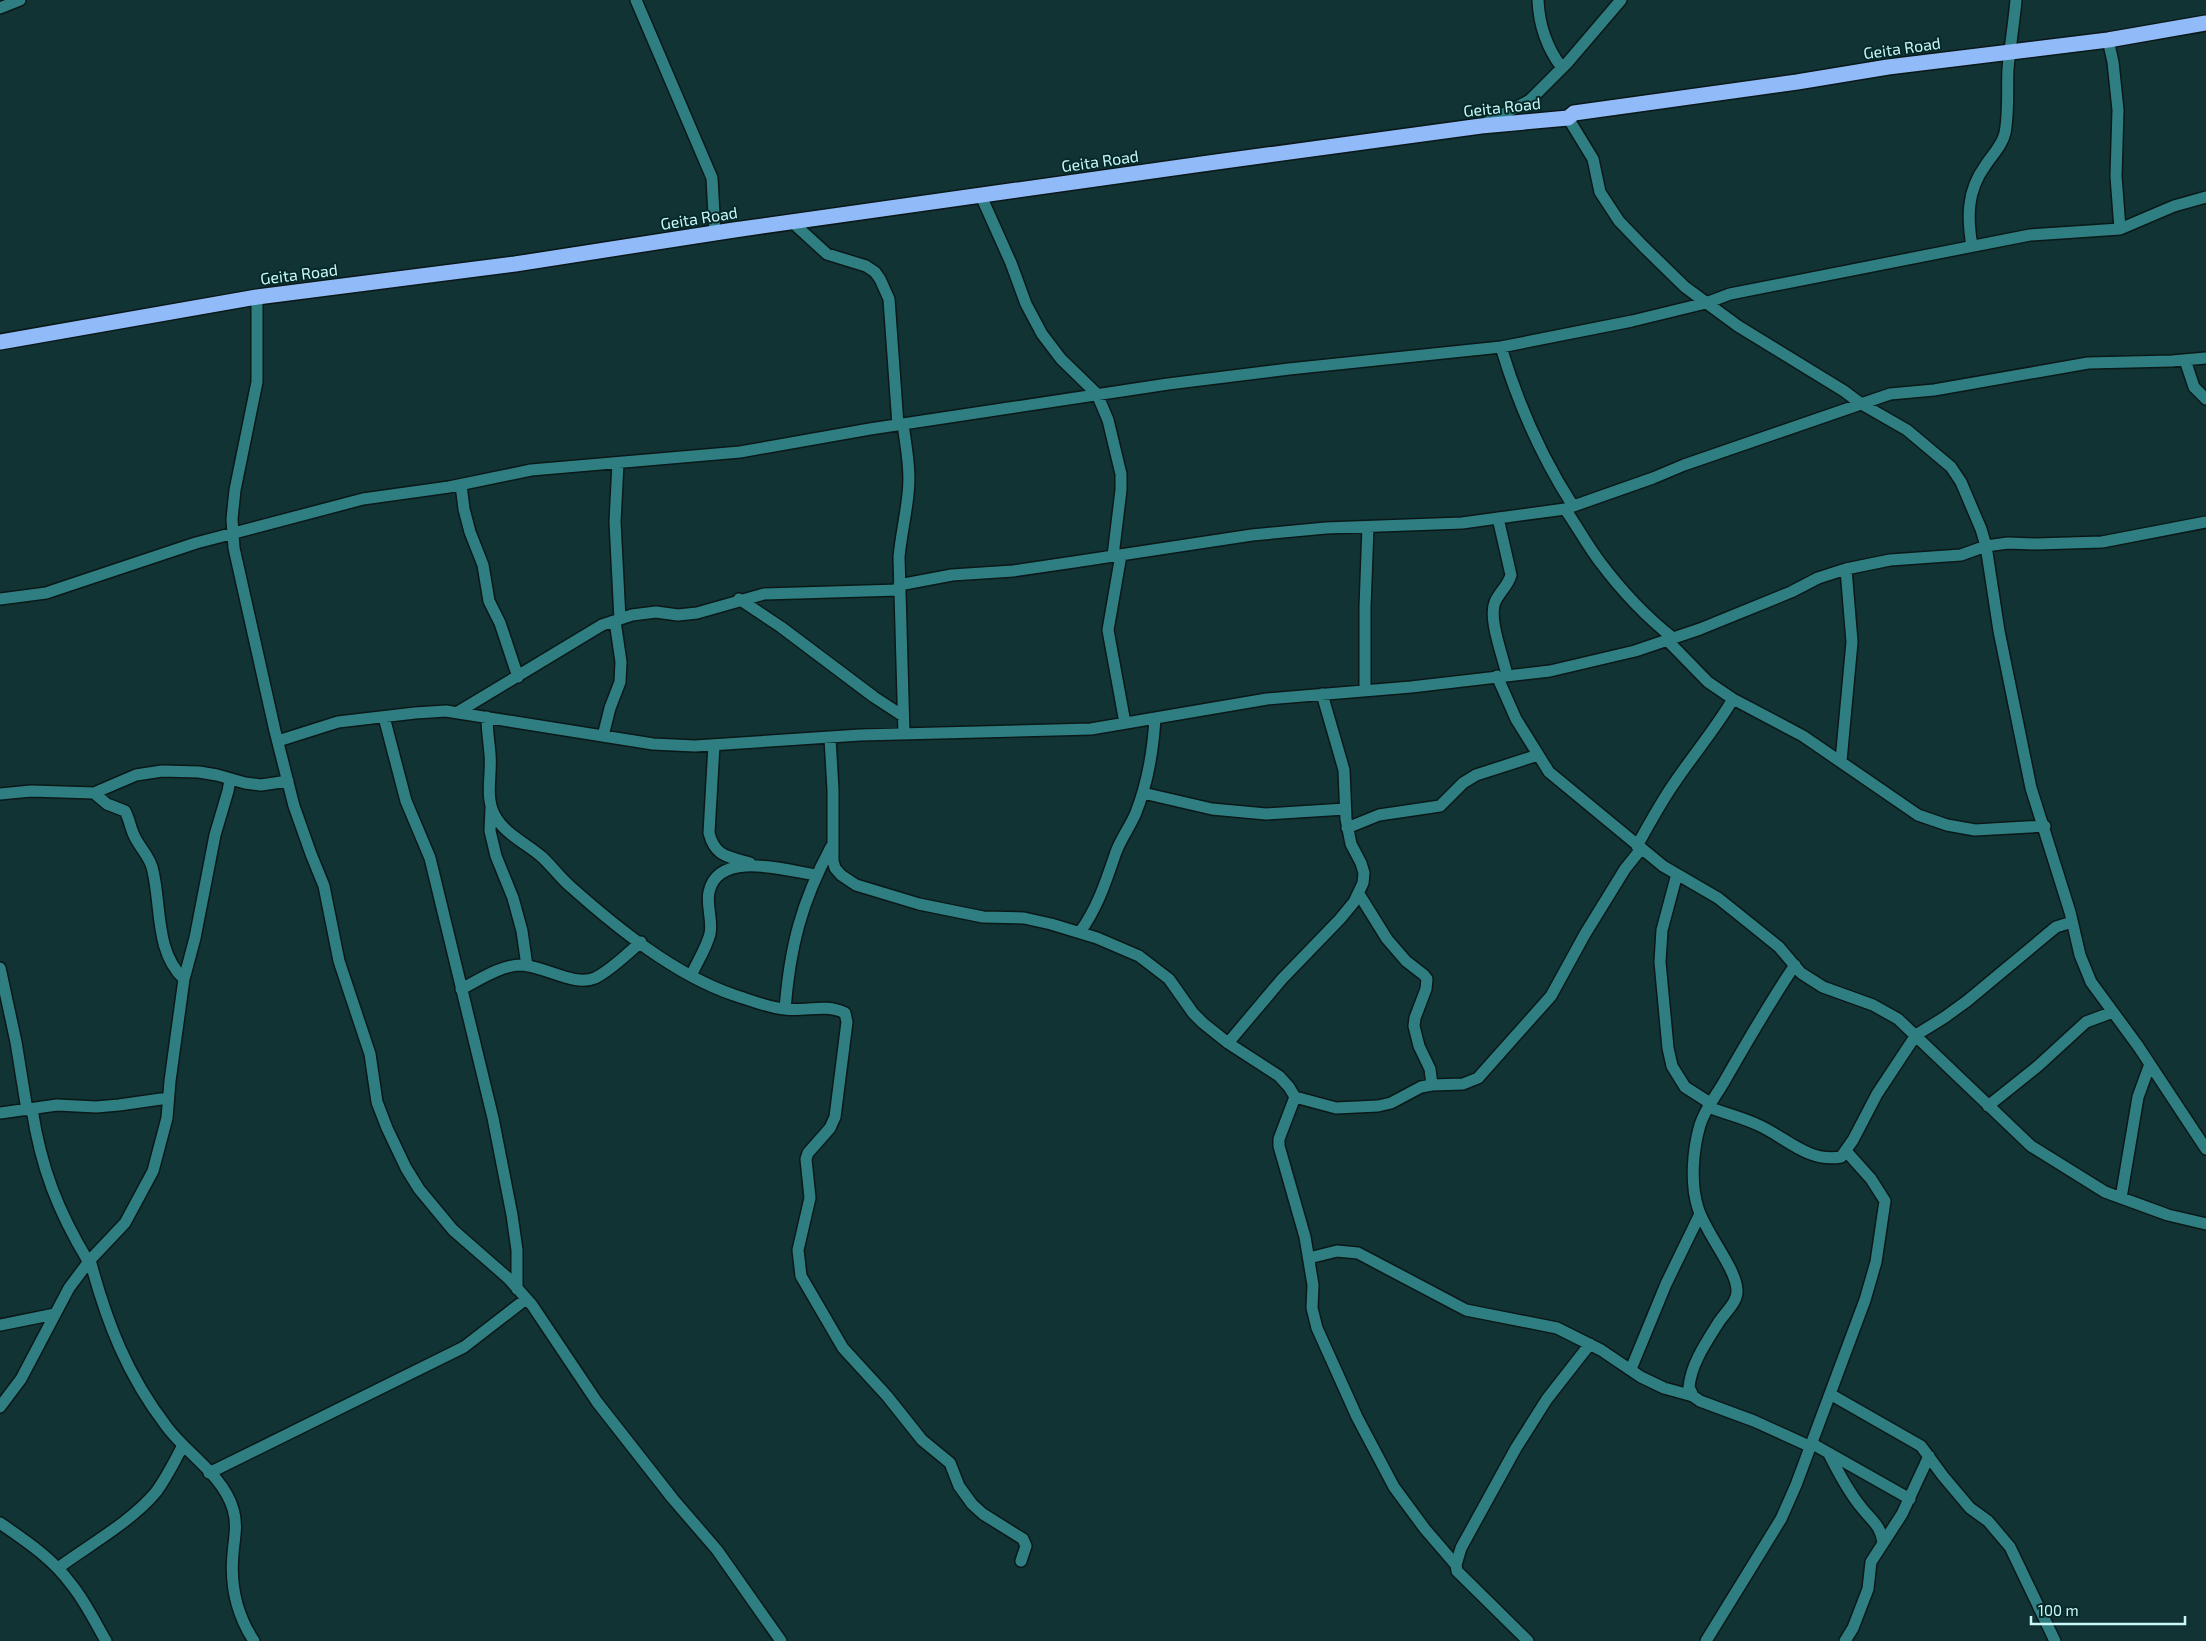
<svg xmlns="http://www.w3.org/2000/svg" width="2206" height="1641" viewBox="0 0 2206 1641" font-family="'Exo 2',sans-serif">
<style>
.lines{fill:none;stroke-linecap:round;stroke-linejoin:round}
.street-casing{stroke:#0a1818;stroke-width:14}
.highway-casing{stroke:#0a1818;stroke-width:18}
.street{stroke:#2f7f82;stroke-width:11}
.highway{stroke:#91bbf8;stroke-width:15}
.labels{text-anchor:middle;stroke-width:4;stroke-linejoin:round;paint-order:stroke}
.street-label{font-size:16px;fill:#c9f8f9;stroke:#06292a}
</style>
<rect width="100%" height="100%" fill="#123334"/>
<g class="lines">
<defs>
<path id="street" d="M636,0L712,178L715,233
M1538,0C1539,25 1547,48 1562,68
M0,8L20,0
M2108,40L2113,62L2118,110L2116,176L2120,229
M1568,118L1593,159L1600,192L1619,221L1644,247L1685,287L1738,326L1844,391L1860,403L1907,430L1951,467L1961,482L1981,529L1986,546L1999,631L2031,788L2070,912L2080,955L2091,982L2138,1046L2206,1149
M1484,124L1530,100L1568,62L1621,0
M981,196L1011,263L1026,304L1042,334L1061,359L1097,394L1108,420L1121,474V490L1113,556
M792,222L827,254L866,266L875,272L880,279L889,299L898,425
M1972,246C1967,217 1967,191 1985,166C1992,155 2002,146 2005,133C2009,112 2007,90 2008,69C2010,46 2014,23 2016,0
M257,297V382L235,490L232,519L234,548L275,731L294,806L311,854L324,886L339,961L370,1054L377,1102L387,1128L406,1168L419,1189L453,1230L508,1278L532,1305L597,1402L673,1499L717,1550L781,1641
M1501,347C1518,404 1541,456 1573,506
M2185,360L2194,387L2206,399
M903,424C906,447 911,471 908,494C906,515 901,536 899,557L904,734
M618,463L615,522L620,619
M461,485L464,509L470,532L483,565L489,601L500,623L518,677
M1565,509C1577,526 1587,545 1600,562C1621,590 1645,616 1673,638
M1498,518L1511,575C1508,586 1500,591 1495,602C1488,619 1503,656 1507,675
M1121,555L1108,630L1125,723
M899,585L952,575L1013,571L1074,562L1252,535L1326,528L1462,523L1565,509L1653,478L1684,465L1890,394L1934,390L2088,363L2172,361L2206,358
M0,599L46,593L196,543L363,499L449,487L531,470L740,452L870,429L1168,384L1289,369L1501,347L1632,321L1706,303L1730,294L2030,235L2120,229L2174,206L2206,197
M739,599L781,627L874,697L903,716
M1667,640L1708,682L1733,699L1803,736L1918,815L1947,825L1975,830L2045,826
M1497,676L1516,719L1549,772L1663,866L1718,898L1743,918L1779,947L1801,973L1823,987L1873,1005L1898,1019L2031,1146L2105,1192L2168,1215L2206,1224
M1365,690V607L1368,527
M458,712L602,625L632,615L656,612L678,615L697,613L764,594L899,590
M384,717L406,801L430,858L493,1118L512,1215L517,1250V1289
M487,717C487,730 489,742 490,754C492,774 485,796 494,814C504,834 526,843 542,857C552,866 560,878 571,887C617,928 675,975 734,995C750,1000 769,1008 785,1009C806,1012 825,1003 845,1013L847,1022L835,1117L830,1128L808,1153L806,1159L810,1198L798,1250L801,1276L843,1348L887,1396L922,1440L950,1463L959,1486L972,1504L983,1514L1023,1539L1026,1546L1021,1561
M603,736L610,708L620,682L621,662L615,621
M830,738L833,790V861L835,868L841,875L856,885L919,904L983,917L1024,918L1051,924L1097,938L1139,956L1169,979L1193,1013L1203,1023L1228,1043L1279,1076L1289,1087L1295,1097L1279,1139V1146L1305,1237L1313,1285L1312,1308L1317,1328L1357,1417L1394,1487L1425,1529L1456,1565
M278,741L338,722L415,713L446,711L653,744L695,746L860,735L1091,729L1267,699L1411,687L1550,671L1635,651L1700,629L1791,592L1818,578L1846,569L1890,560L1961,555L1986,546L2008,543L2036,544L2102,542L2206,522
M714,745L709,833C715,857 729,857 750,863
M1841,761L1852,642L1846,569
M94,793L107,804L125,811C129,818 130,826 133,833C138,846 148,854 152,867C162,904 154,951 184,979
M1143,793L1212,809L1266,814L1345,809
M0,794L31,791L94,793L136,775L162,771L199,772L217,775L245,783L261,785L288,781
M491,808L490,831L496,856L513,898L522,931L527,966
M1347,828L1379,815L1440,806L1463,783L1476,775L1538,755
M1637,846C1649,824 1661,802 1675,782C1694,754 1716,728 1733,699
M1677,874L1662,930L1660,962L1668,1048L1672,1066L1685,1087L1710,1103
M1359,894L1387,939L1406,961L1424,975L1427,979L1426,989L1415,1018L1414,1026L1419,1046L1430,1069L1432,1085
M1080,932C1098,907 1106,881 1116,852C1121,839 1129,828 1135,815C1148,783 1153,753 1155,718
M1795,965C1769,1003 1747,1042 1724,1082C1716,1096 1705,1109 1700,1125C1693,1149 1690,1183 1698,1208C1705,1232 1736,1268 1737,1290C1738,1303 1723,1314 1717,1325C1705,1344 1691,1365 1689,1387L1693,1396L1700,1401L1754,1421L1809,1446
M0,968L16,1042L27,1110
M691,976C697,962 706,949 710,934C713,920 706,906 709,892C718,849 788,871 816,875
M461,989C479,980 501,965 521,965C545,966 574,987 595,978C610,971 628,953 641,942
M785,1009C790,947 801,903 831,847
M1228,1043L1282,979L1340,919L1354,902L1363,883L1364,873L1361,863L1351,844L1346,819L1344,770L1322,694
M1295,1097L1336,1108L1378,1106L1391,1103L1421,1087L1432,1085L1463,1084L1478,1078L1551,996L1585,934L1625,869L1641,849
M1988,1106L2038,1066L2086,1022L2113,1012
M1708,1107C1724,1113 1741,1117 1756,1124C1785,1136 1807,1163 1841,1157L1853,1140L1877,1094L1916,1035L1945,1017L1967,1001L2056,927L2072,922
M32,1109C41,1168 58,1211 88,1261
M0,1113L57,1105L96,1107L119,1105L168,1098
M2121,1198L2138,1097L2150,1064
M1309,1258L1337,1251L1358,1253L1466,1310L1557,1328L1601,1350L1641,1377L1664,1388L1693,1396
M90,1260C107,1323 127,1375 167,1427C187,1454 223,1475 233,1509C238,1525 234,1539 233,1554C230,1585 237,1615 254,1641
M0,1325L55,1314
M1631,1369L1666,1284L1700,1214
M1830,1394L1921,1446L1943,1476L1970,1508L1988,1521L2010,1547L2055,1641
M0,1407L21,1379L69,1288L90,1260L125,1223L153,1171L167,1118L170,1081L184,979L195,938L215,835L228,791L230,780
M1811,1443L1910,1499
M1829,1454C1838,1472 1848,1491 1861,1507C1871,1520 1881,1525 1883,1543
M209,1473L464,1347L526,1299
M0,1523C26,1541 52,1558 71,1584C85,1601 95,1622 106,1641
M58,1568C89,1545 131,1522 156,1492C167,1477 175,1461 183,1445
M1528,1641L1457,1571L1456,1565L1461,1548L1516,1448L1547,1399L1590,1344
M1706,1641L1781,1519L1796,1485L1865,1300L1876,1262L1885,1201L1871,1179L1846,1151
M1845,1641L1853,1628L1868,1589L1871,1562L1902,1514L1929,1456"/>
<path id="highway" d="M0,342L257,297L515,264L734,230L1209,163L1481,126L1568,118L1574,113L1797,82L1888,67L2108,40L2206,23"/>
</defs>
<use href="#street" class="street-casing"/>
<use href="#highway" class="highway-casing"/>
<use href="#street" class="street"/>
<use href="#highway" class="highway"/>
</g>
<g class="labels">
<g class="street-label">
<text transform="translate(1902 48) rotate(-8)" y="6">Geita Road</text>
<text transform="translate(1502 107) rotate(-6)" y="6">Geita Road</text>
<text transform="translate(1100 161) rotate(-8)" y="6">Geita Road</text>
<text transform="translate(699 218) rotate(-9)" y="6">Geita Road</text>
<text transform="translate(299 274) rotate(-7)" y="6">Geita Road</text>
</g>
</g>
<path d="M2031 1616v8h154v-8" fill="none" stroke="#c9f8f9" stroke-width="2.5"/>
<text x="2038" y="1616" font-size="15" fill="#c9f8f9" stroke="#06292a" stroke-width="4" paint-order="stroke">100 m</text>
</svg>
